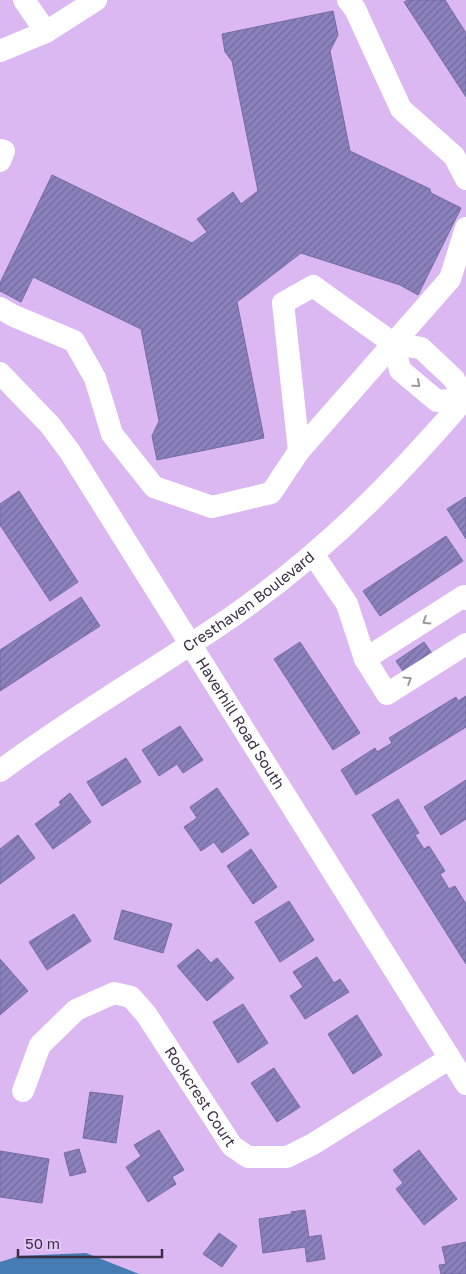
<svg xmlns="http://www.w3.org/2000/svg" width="466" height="1274" viewBox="0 0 466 1274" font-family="'Golos Text',sans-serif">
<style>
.water{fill:#477bb3}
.building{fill:url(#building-hatch);stroke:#756ba5}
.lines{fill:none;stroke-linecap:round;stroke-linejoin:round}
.minor{stroke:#fff;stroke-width:22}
.oneway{stroke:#9e97a2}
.labels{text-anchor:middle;stroke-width:4;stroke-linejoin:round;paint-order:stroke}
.street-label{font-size:15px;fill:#3d2f46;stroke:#e4c8f7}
</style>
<defs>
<pattern id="building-hatch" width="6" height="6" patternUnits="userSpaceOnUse" patternTransform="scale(1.25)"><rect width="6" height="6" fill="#8b81bc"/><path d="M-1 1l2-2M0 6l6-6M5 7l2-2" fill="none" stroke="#736a9b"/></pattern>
</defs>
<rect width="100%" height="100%" fill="#dbb8f2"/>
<path class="water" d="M86,1253L139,1274H0V1262L19,1256Z"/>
<path class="building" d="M408,0H445L466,33V97L404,2Z
M333,11L338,35L330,51L350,151L430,189L431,193L461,208L418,295L400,285L301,253L237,302L264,438L157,460L152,436L159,421L141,329L33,277L21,302L0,291V283L52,175L192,243L207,232L197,219L233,192L241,204L258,191L232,61L225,52L222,34Z
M19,491L78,582L50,601L0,525V504Z
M466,497V539L447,509Z
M446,536L463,561L380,616L363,591Z
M81,597L100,626L0,691V650Z
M300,642L360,733L333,750L274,659Z
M424,642L433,655L405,674L396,661Z
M466,696V727L356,795L341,770L375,748L377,752L392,743L389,738L456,697L458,701Z
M180,726L203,760L183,773L177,764L159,776L142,750Z
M126,758L141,782L102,806L87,782Z
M466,780V819L441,835L424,807Z
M217,788L249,834L222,853L214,842L201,851L184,827L197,818L190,807Z
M70,793L91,822L53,849L35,824L61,805L59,802Z
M398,799L419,833L415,835L424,849L429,846L445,871L440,874L449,889L455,886L466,904V964L372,815Z
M18,835L35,858L0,884V849Z
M251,849L277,887L253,904L227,866Z
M289,901L314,940L280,962L255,922Z
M122,910L172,924L163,953L114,939Z
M74,914L91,941L47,970L29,942Z
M198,949L211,963L217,958L234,978L207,1001L177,966Z
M317,957L334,983L340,979L349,992L305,1019L290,996L303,987L293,972Z
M0,959L28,991L0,1015Z
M243,1004L268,1043L238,1063L213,1022Z
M357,1015L382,1055L353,1074L328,1034Z
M274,1068L300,1107L277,1122L251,1083Z
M90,1092L123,1096L116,1143L83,1138Z
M159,1130L184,1170L172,1177L176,1184L148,1202L126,1167L141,1156L134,1145Z
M79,1149L86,1172L70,1176L64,1153Z
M419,1150L457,1199L424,1225L396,1189L403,1183L393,1170Z
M0,1151L49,1159L42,1203L0,1197Z
M305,1210L309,1237L321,1235L325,1259L307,1262L305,1247L263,1253L259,1219L292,1214L291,1212Z
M219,1233L237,1246L222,1267L203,1254Z
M466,1242V1274H441L439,1265L446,1264L442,1247Z"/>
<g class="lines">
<g class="minor">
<path d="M24,0L46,32"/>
<path d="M348,0L355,9L401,109L454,156L466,179"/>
<path d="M0,51L46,32L96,0"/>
<path d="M0,150L4,151L0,161"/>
<path d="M466,228L450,279L299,451L283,303L313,286L394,344L421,348L454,379L466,401"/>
<path d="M0,308L14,316L74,341L95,378L112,434L154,487L212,507L271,493L299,451"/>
<path d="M394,344L400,370L437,401L464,399"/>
<path id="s1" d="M0,373L50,425L70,452L466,1084"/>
<path d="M313,554L347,604L365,659L387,694L466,644"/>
<path d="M365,659L464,596L466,599"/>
<path id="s2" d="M0,771C75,715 156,669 233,616C299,570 360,515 414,456C432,436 451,417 466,396"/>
<path id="s3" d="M23,1091L40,1045L76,1010L114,993L131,997L146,1014L232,1146L248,1157H287L313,1144L450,1058"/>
</g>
</g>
<defs><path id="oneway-chevron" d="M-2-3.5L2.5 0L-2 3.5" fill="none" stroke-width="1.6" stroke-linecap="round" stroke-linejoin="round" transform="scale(1.25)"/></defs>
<g class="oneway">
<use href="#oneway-chevron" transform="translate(417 384) rotate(40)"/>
<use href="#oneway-chevron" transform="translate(426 621) rotate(148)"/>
<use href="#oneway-chevron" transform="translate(408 680) rotate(-32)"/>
</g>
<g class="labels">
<g class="street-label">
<text dy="5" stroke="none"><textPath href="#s2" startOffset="301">Cresthaven Boulevard</textPath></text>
<text dy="5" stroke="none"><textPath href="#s1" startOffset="426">Haverhill Road South</textPath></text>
<text dy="5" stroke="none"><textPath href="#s3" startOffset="280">Rockcrest Court</textPath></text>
</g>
</g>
<path d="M18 1249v8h144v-8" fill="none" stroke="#3d2f46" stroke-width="2.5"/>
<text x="25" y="1249" font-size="15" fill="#3d2f46" stroke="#e4c8f7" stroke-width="4" paint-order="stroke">50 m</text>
</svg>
